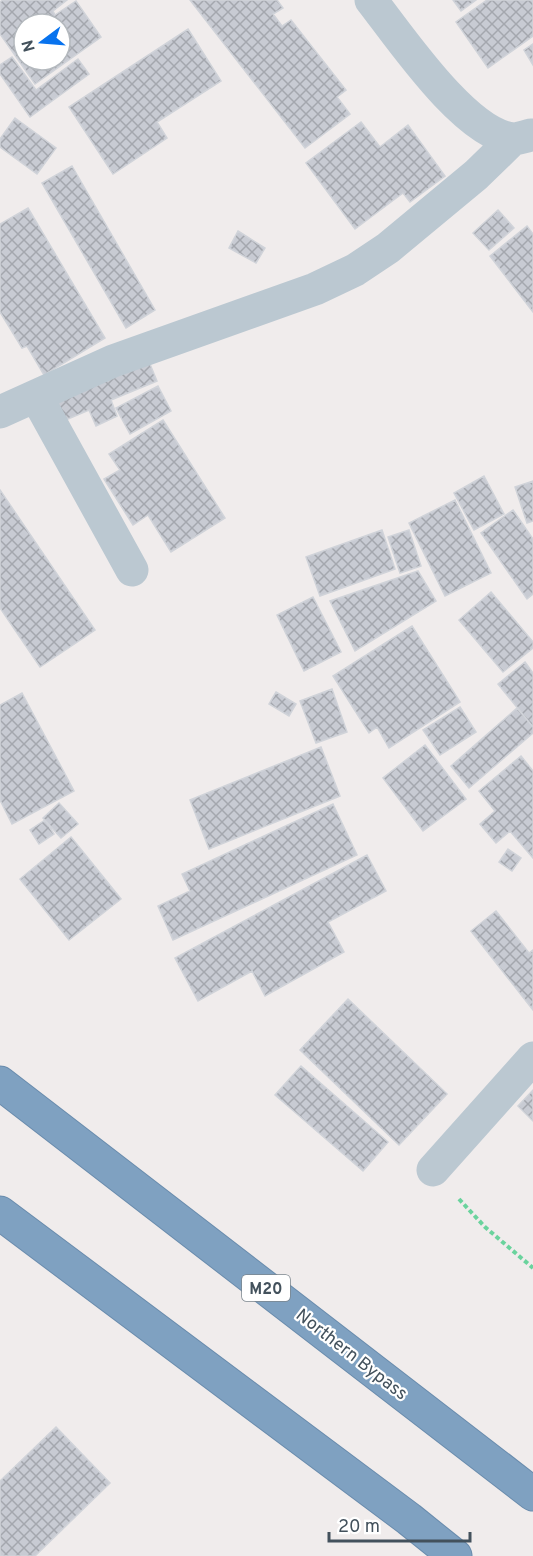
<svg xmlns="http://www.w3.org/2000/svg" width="533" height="1556" viewBox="0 0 533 1556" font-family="Overpass,sans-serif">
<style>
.building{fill:url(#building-cross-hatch);stroke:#d0d3d9;stroke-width:1.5;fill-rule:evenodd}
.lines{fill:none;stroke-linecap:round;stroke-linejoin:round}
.highway-casing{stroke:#6a8cad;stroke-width:35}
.path{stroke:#6ad39d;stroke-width:4;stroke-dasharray:4.5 3;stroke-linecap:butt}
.minor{stroke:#bbc8d1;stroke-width:33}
.highway{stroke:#7fa1c1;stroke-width:33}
.labels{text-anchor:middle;stroke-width:4.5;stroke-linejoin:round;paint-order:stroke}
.shield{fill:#fff;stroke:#7b858d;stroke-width:1.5}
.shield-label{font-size:16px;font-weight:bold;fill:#43515c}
.street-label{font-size:18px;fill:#43515c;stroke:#fff}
</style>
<defs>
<pattern id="building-cross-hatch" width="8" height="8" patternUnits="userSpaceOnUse" patternTransform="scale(1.5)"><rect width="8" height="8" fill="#c8cbd3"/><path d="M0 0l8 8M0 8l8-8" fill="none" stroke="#a4a7ae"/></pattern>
</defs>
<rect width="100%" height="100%" fill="#f0ecec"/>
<path class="building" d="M3,0H67L53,11L55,15L76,1L101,37L35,84L0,34V2ZM24,24H60V60H24Z
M190,0H277L283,8L273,14L282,26L291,20L346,90L337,97L350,114L305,148Z
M453,0H476L461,11Z
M487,0H533V36L488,68L456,22Z
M188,29L221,81L157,122L167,138L113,174L69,107Z
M533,44V65L524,50Z
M12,57L36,90L78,59L89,74L30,117L0,74V65Z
M15,118L56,148L37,174L0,147V139Z
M361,122L380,147L408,125L445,176L410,202L403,193L355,229L306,163Z
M72,166L155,310L126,328L42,183Z
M28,208L105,338L44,375L27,346L22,348L0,312V224Z
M498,210L514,228L489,250L473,233Z
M527,226L533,234V312L490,256Z
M238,231L265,248L256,263L229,248Z
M145,352L157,381L111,400L117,416L96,426L89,410L61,422L49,393Z
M158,386L171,411L130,434L116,408Z
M163,420L225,518L171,552L148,515L133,525L104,479L120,470L109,454Z
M484,476L504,514L474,530L454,493Z
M533,481V521L527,523L515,487Z
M0,490L95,630L40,667L0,608Z
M455,500L491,573L445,596L409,523Z
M513,510L533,539V594L527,599L481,533Z
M382,530L395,569L320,596L306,557Z
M409,530L421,566L400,573L388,537Z
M418,571L436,601L355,651L330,601Z
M491,592L533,642V648L503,672L459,620Z
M313,597L341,652L304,671L277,615Z
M412,626L460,702L389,748L377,727L369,733L333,676Z
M525,662L533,673V727L498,684Z
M332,689L347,732L316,743L300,701Z
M276,692L296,704L289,716L269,704Z
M22,693L74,791L12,824L0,800V705Z
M460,707L476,732L440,755L423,730Z
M517,708L533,727V733L469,788L451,766Z
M425,745L466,799L423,831L383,778Z
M321,747L340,796L209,849L190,800Z
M521,756L533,771V858L510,831L496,843L480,824L495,811L479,791Z
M59,803L78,824L61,838L43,818Z
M333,804L357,855L173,940L158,906L190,891L182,874Z
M45,820L54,834L39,844L30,830Z
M71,837L121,899L69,940L20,879Z
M508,849L521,858L512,871L499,862Z
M367,855L386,891L328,922L344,952L265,996L252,971L198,1001L175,958Z
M496,911L529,953L533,950V1010L471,931Z
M348,999L447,1094L399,1145L300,1050Z
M301,1066L388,1142L363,1171L275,1095Z
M533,1090V1121L518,1106Z
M56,1427L110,1483L35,1556H0V1481Z"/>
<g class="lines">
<defs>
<path id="highway" d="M0,1083L533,1494
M0,1213L409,1519L455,1556"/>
</defs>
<use href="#highway" class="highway-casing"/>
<path class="path" d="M459,1199L485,1227L533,1268"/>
<path class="minor" d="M371,0C400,37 465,134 513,139C518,139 526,136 531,135
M36,396L132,570
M0,412L113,361L315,289L355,270L388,248L476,175L513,139
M433,1170L533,1058"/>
<use href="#highway" class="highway"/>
</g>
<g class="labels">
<rect class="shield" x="242" y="1275" width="48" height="26" rx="4.5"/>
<g class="shield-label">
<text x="266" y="1294">M20</text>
</g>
<g class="street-label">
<text transform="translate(352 1354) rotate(38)" y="6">Northern Bypass</text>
</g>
</g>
<g transform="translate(42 42) rotate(254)"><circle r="28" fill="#ffffff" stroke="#b4b9be" stroke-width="1.5"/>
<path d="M0-4.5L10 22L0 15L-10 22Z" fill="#0873ee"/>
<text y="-9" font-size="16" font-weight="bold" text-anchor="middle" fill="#43515c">N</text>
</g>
<path d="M329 1532v9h141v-9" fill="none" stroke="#43515c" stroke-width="3"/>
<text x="338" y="1532" font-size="18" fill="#43515c" stroke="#ffffff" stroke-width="4.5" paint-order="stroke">20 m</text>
</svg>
